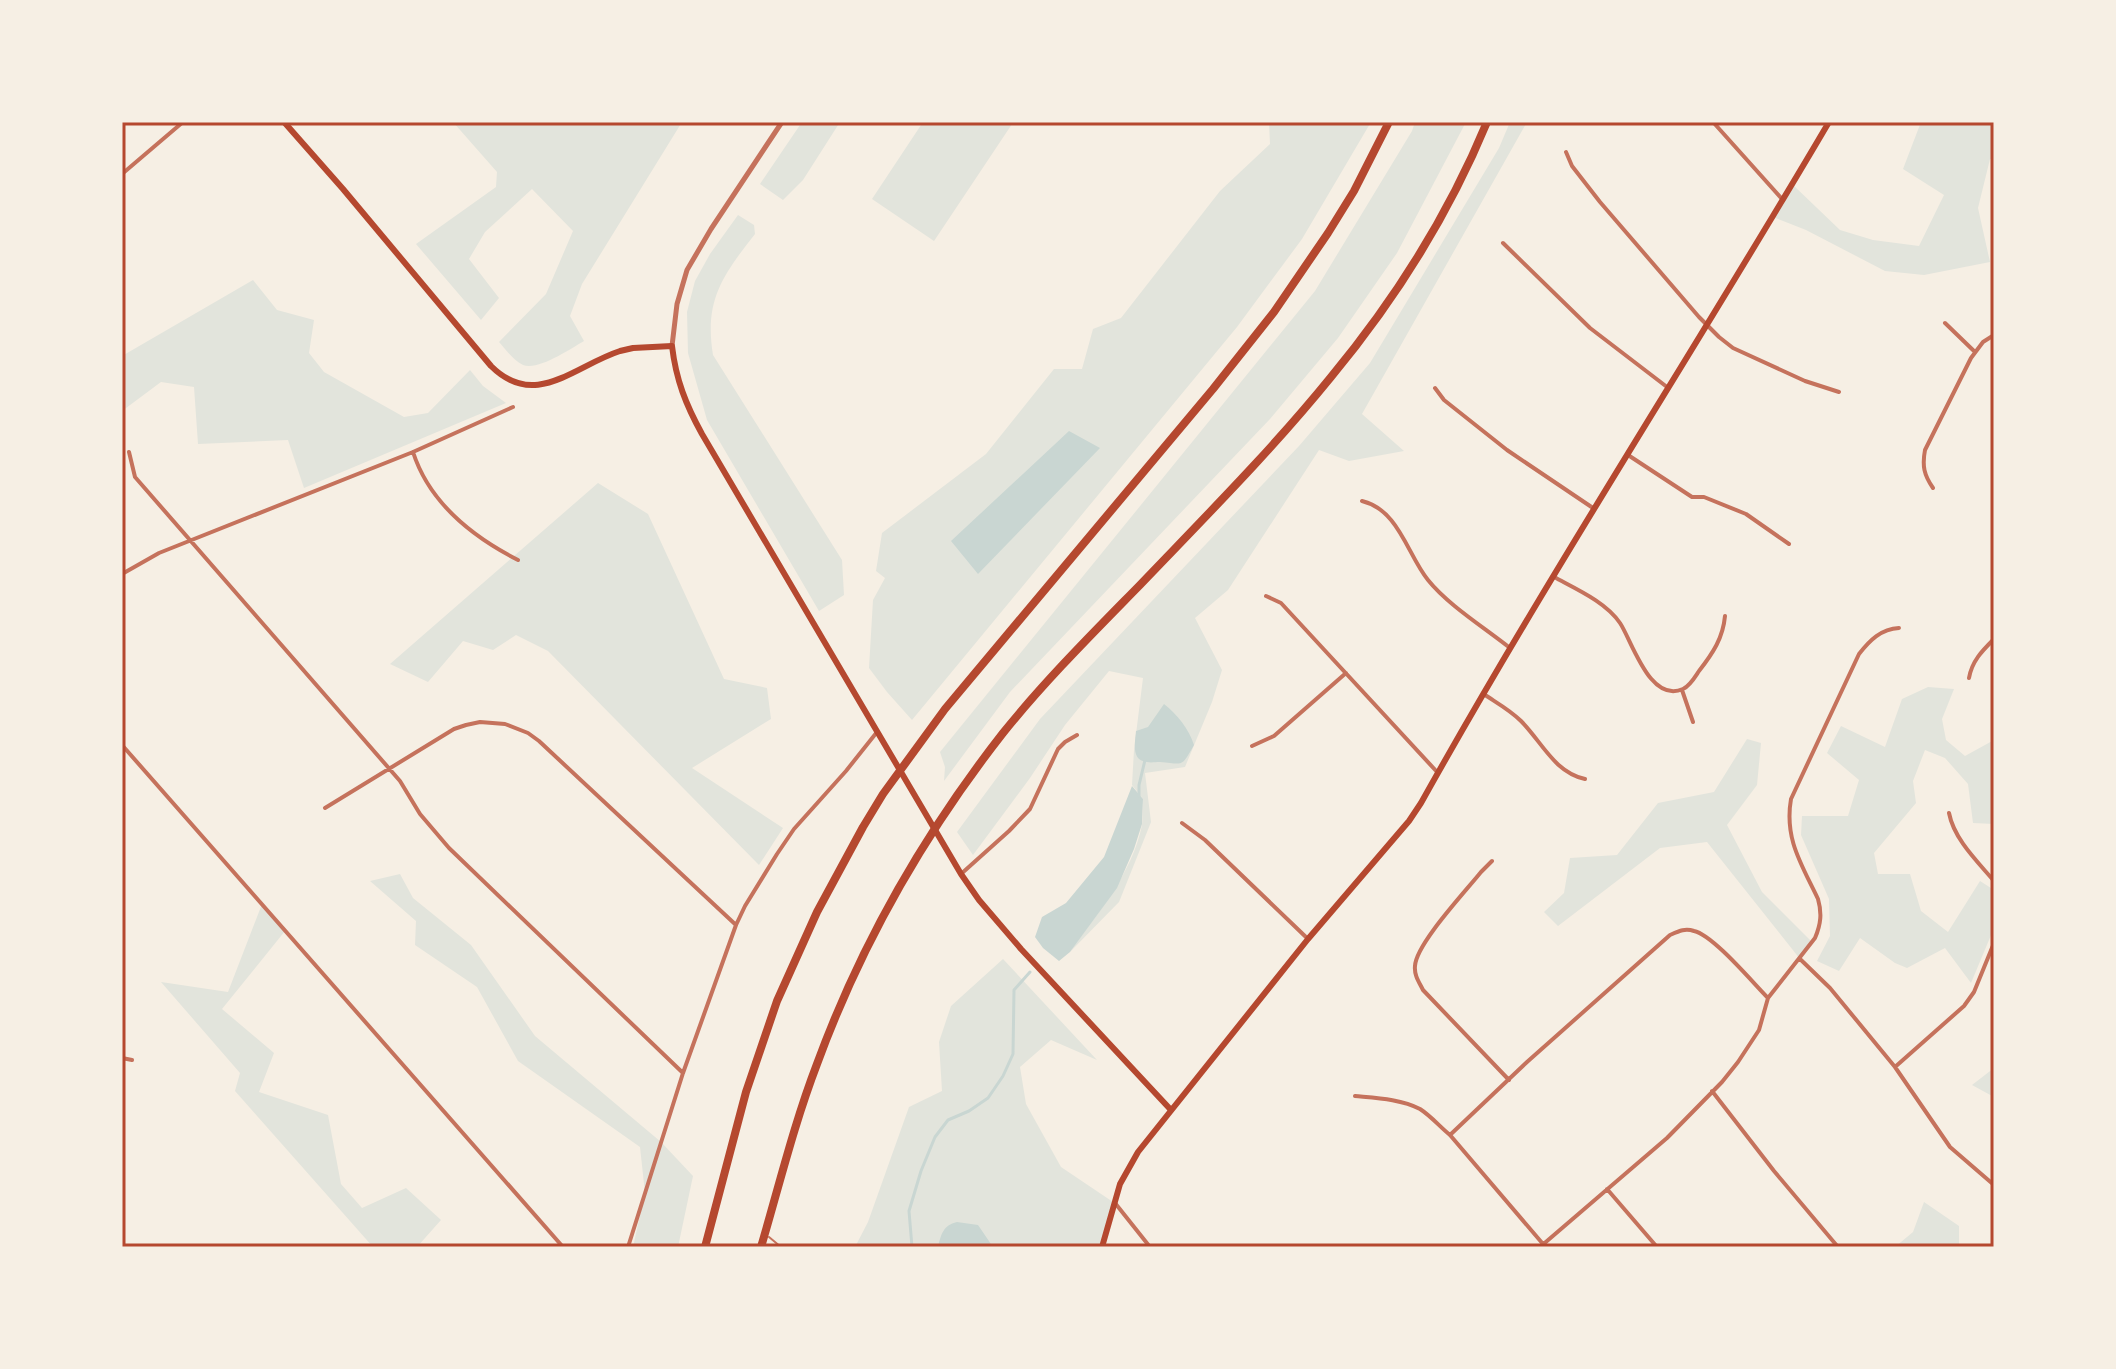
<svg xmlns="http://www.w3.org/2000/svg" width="2116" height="1369" viewBox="0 0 2116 1369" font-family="Barlow,sans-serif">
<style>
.green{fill:#e2e4dc}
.water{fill:#c9d6d2}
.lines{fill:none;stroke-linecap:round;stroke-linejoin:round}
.stream{stroke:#c9d6d2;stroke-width:3}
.service{stroke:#c5725c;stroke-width:2}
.minor{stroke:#c5725c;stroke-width:4}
.tertiary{stroke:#c5725c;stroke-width:5}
.secondary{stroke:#b5482f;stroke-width:6}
.motorway{stroke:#b5482f;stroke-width:8}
.neatline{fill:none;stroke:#b5482f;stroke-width:3}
</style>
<rect width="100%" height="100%" fill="#f6efe4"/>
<path class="green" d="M453,122H682L582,284L570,316L584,341C570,349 538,371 523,365C513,360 506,350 499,342L546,294L573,231L532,189L485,232L469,259L499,298L481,320L416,244L496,187L497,172Z
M802,122H840L803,180L783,200L760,184Z
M923,122H1009L1012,124L934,241L872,199Z
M1269,122H1371L1302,239L1237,327L912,720L887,692L869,668L873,600L885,578L876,571L882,533L986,454L1054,369H1082L1093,329L1121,318L1220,191L1270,144Z
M1415,122H1466L1397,253L1338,338L1270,419L1010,692L944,781L945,767L940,752L1315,291L1412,131Z
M1510,122H1527L1362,414L1404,451L1349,461L1319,450L1228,590L1195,618L1222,670L1212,702L1185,767L1145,773L1151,822L1119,902L1070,952C1098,912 1132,874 1142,825C1143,817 1143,807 1143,799L1132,785L1134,750L1143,678L1109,671L1065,725L1030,778L973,855L957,832L1040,719L1299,446L1370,363L1499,148Z
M1921,122H1994V159H1990L1978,208L1990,262L1924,275L1885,271L1806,230L1773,217L1792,184L1840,230L1873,240L1919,246L1944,195L1903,169Z
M738,215L754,225L755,234C723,275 704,300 713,355L842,560L844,595L819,611L707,420L688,353L687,312L695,281L710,254Z
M253,280L277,310L314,320L309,353L324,372L404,417L428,413L470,370L483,386L506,403L304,488L288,440L198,444L194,387L161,382L122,411V356Z
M598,483L648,514L724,679L767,688L771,719L692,768L783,828L759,865L548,651L516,635L493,650L463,641L428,682L390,664Z
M1928,687L1954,689L1942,719L1946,740L1965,756L1994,740V824L1973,823L1968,784L1945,758L1925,750L1913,781L1916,803L1874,853L1878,874H1910L1921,911L1948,932L1980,881L1994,890V928L1971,983L1945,948L1907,968L1895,963L1860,938L1839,971L1817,961L1830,936L1829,899L1801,835L1802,816H1848L1859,780L1827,753L1841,726L1885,747L1902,699Z
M1747,739L1761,743L1757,785L1727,825L1762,892L1812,942L1800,959L1707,842L1660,848L1558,926L1544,912L1564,893L1570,858L1617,855L1658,803L1714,792Z
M400,874L413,898L471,945L535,1036L661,1142L693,1176L678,1247H633L645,1193L640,1147L518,1061L477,987L415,945L416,921L370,881Z
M262,904L285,931L222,1009L274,1053L259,1092L328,1115L341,1184L362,1208L406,1188L441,1220L417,1247H373L235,1091L240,1073L161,982L228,992Z
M1003,959L1097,1060L1051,1040L1020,1067L1026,1104L1061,1167L1113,1202L1102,1247H855L868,1222L909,1107L942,1091L939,1042L951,1006Z
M1994,1068V1097L1972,1085Z
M1924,1202L1959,1226V1247H1895L1913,1232Z"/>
<path class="water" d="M1069,431L1100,448L978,574L951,541Z
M1164,704C1177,714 1189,729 1194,745C1181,768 1184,764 1160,762C1155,762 1151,763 1147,762C1131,761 1135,743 1136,731L1148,727Z
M1132,786L1143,799L1142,824L1134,849L1117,888L1070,952L1059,961L1043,948L1035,937L1042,917L1066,903L1104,857Z
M957,1222L978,1225L993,1247H938C941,1235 943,1225 957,1222Z"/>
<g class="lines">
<path class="stream" d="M1139,796V785L1145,760
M912,1247L909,1211L921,1171L935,1137L948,1120L969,1111L988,1098L1003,1076L1013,1054L1014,990L1030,972"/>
<path class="service" d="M769,1237L781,1247"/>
<path class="minor" d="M1713,122L1783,200
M1566,152L1572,166L1600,202L1699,317L1719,337L1733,348L1805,381L1839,392
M122,174L183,122
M1503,243L1590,328L1667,387
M1945,323L1975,352
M1435,388L1444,400L1507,450L1593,508
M129,452L135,477L400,781L420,814L449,848L683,1073
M413,452C429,502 473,537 518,560
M1628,455L1692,497H1704L1746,514L1789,544
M1933,488C1924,475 1922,466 1925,450L1971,358L1983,342L1994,335
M1362,501C1399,510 1407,554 1428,580C1448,605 1485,628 1510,648
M122,574L159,553L413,452L513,407
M1554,577C1576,589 1606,602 1620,623C1632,641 1650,704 1683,689C1690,686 1695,677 1699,671C1713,653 1723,638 1725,616
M1266,596L1281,603L1438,773
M1969,678C1972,661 1982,651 1994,639
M1682,690L1693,722
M1485,695C1497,703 1510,710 1521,721C1542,742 1554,772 1585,779
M122,745L563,1247
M1252,746L1274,736L1346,673
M325,808L454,729L466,725L480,722L505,724L528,733L539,741L736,925
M1949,813C1954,839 1977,861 1994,881
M1182,823L1205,840L1308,939
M1492,861L1481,872C1465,892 1416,944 1415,966C1414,975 1419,982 1423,990L1509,1080
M961,874L1009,831L1030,809L1058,749L1065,742L1077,735
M1800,959L1830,988L1895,1067L1950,1147L1994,1185
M122,1058L132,1060
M1895,1067L1964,1006L1974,992L1994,943
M1712,1091L1774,1171L1838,1247
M1355,1096C1376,1098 1401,1099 1420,1109C1431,1116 1440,1127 1450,1135L1543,1244
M1450,1135L1527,1062L1670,935C1679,931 1685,928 1694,931C1713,935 1753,983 1768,998
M1607,1189L1657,1247
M1115,1203L1150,1247
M628,1247L683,1073L736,925L745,906L777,854L794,829L846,771L877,732
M1540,1247L1667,1138L1722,1082L1738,1062L1759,1030L1768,998L1815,938C1821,924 1822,913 1818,899C1802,865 1784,839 1791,799L1859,654C1870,640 1881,629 1899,628"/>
<path class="tertiary" d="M672,346L677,304L687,270L711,229L782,122"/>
<path class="secondary" d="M284,122L343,189L491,366C535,410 574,366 620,351L633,348L672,346C676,380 686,405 702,434L961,874L979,900L1021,949L1171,1110
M1102,1247L1120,1184L1138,1152L1308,939L1409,821L1421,803C1550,572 1695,350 1829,122"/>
<path class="motorway" d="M705,1247L746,1092L777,1001L817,912L863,827L883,794L945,709L1213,389L1274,312L1328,233L1354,191L1389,122
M761,1247C779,1186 794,1124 817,1064C861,944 924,834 1003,733C1044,682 1091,635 1137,588C1203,519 1271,451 1331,377C1394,301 1449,214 1487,122"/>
</g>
<rect width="2116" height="1369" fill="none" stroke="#f6efe4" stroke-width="248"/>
<rect x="124" y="124" width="1868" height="1121" class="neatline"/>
</svg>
